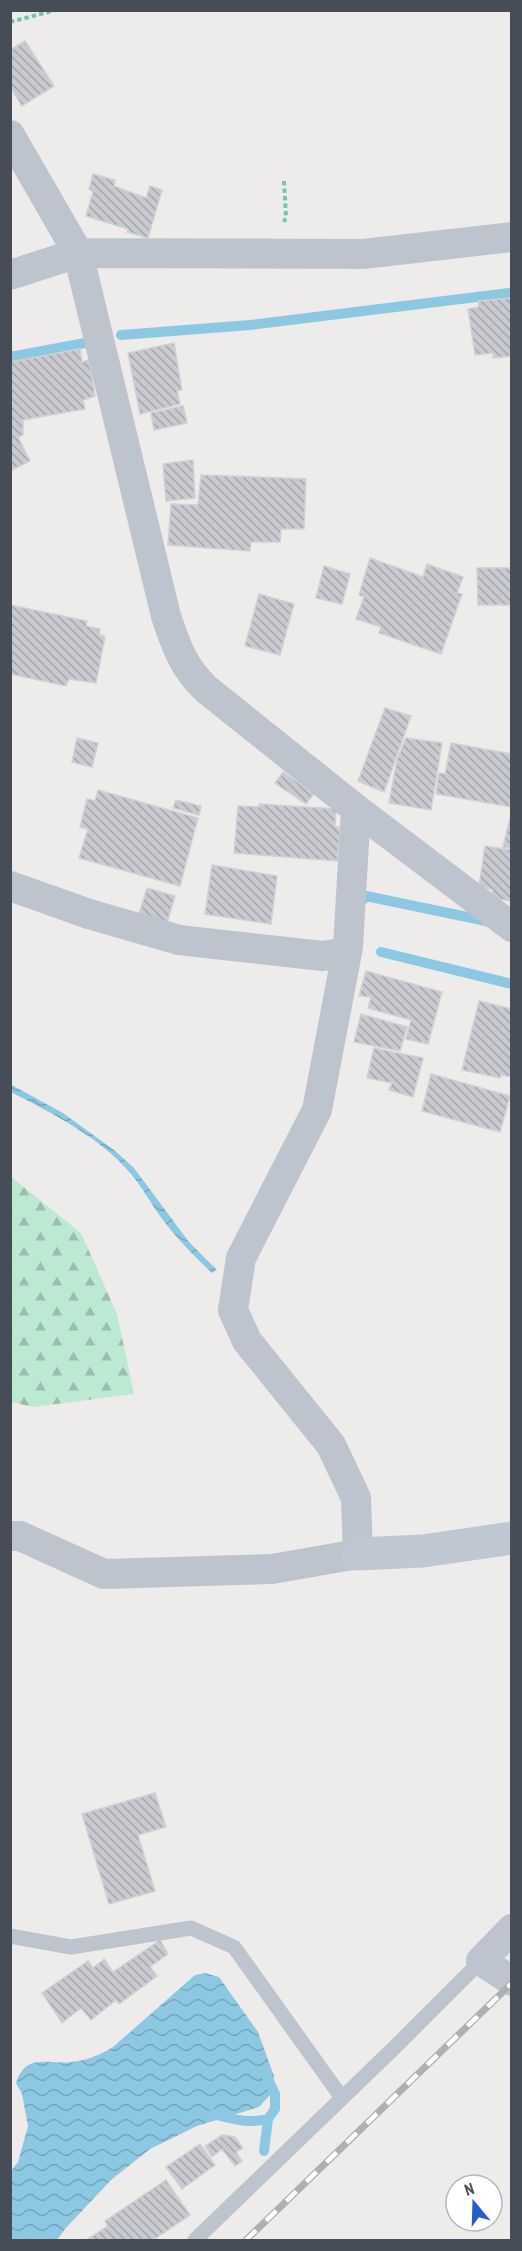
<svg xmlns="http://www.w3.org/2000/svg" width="522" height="2251" viewBox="0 0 522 2251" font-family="'PT Sans Narrow',sans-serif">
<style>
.forest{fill:url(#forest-firs)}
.water{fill:url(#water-waves)}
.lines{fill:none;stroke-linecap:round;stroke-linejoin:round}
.stream{stroke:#8dc8e3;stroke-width:10}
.building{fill:url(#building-back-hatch);stroke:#d0d1d7;stroke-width:1.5}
.path{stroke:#77c4a6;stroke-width:4;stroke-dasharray:4.5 3;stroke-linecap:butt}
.lane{stroke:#bec4cd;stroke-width:15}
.street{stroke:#bec4cd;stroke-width:30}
.secondary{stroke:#bfc7d3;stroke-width:33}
.rail-casing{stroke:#aeb0b5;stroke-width:7}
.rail{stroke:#fff;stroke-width:4.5;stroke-dasharray:14;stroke-linecap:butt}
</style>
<defs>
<pattern id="forest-firs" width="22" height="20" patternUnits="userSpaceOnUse" patternTransform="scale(1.5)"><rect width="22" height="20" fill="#bce9d2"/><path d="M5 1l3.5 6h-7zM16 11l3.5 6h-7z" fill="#9bbfad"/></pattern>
<pattern id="water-waves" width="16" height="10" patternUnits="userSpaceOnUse" patternTransform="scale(1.5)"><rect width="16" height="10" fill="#8dc8e3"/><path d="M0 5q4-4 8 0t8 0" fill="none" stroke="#75a5bb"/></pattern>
<pattern id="building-back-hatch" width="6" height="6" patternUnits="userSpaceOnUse" patternTransform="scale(1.5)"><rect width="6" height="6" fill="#c9cad0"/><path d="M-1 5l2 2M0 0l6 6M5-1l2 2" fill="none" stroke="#a5a6ac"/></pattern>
</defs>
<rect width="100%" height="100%" fill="#eeeceb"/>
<path class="forest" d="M10,1176L81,1233L117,1314L134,1394L33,1407L11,1402Z"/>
<path class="water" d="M10,1084L63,1113L114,1150L134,1168L189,1242L217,1270L212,1273C193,1255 175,1237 160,1216C150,1202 142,1187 131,1174C100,1137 53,1114 11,1092Z
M205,1973L219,1977L258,2032L274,2076L272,2093L259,2107L197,2126L150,2149L111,2180L65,2229L57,2240H11V2171L18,2162L28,2126L22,2094L16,2083C26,2052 47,2065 72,2062C88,2060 100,2055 113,2047L195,1975Z"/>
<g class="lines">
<path class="stream" d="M121,335L250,325L509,293
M10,357L85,343
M363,900L366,896L491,922
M381,952L512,984
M213,2114C232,2119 249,2124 268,2119
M264,2151L268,2119L275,2109V2094L267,2077"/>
</g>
<path class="building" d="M25,41L54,86L22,106L10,87V50Z
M93,174L115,180L114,186L146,198L150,186L162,190L148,238L127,232L128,229L86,216L93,192L89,189Z
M512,298V356L493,358L494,353L475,355L468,309L479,307L478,301Z
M174,343L182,390L177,391L180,404L140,414L128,353Z
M80,349L82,362L89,360L95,396L83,400L85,409L23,420V435L18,437L30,461L10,471V362Z
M183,406L187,423L154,430L151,413Z
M193,460L195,498L166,501L163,464Z
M201,475L306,479L304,529H281L280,542H251L250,551L168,545L171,504L198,505Z
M370,558L423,577L427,564L463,577L457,593L462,594L441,654L379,633L381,627L356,619L364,597L359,595Z
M324,566L350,574L342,604L316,598Z
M477,568H512V605H478Z
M259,594L294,604L280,655L245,646Z
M10,605L87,621L86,626L100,629L99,634L105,637L96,683L69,679L66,686L10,674Z
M385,708L411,716L384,792L358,781Z
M77,738L98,743L92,767L72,762Z
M406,738L442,743L431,810L389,803L397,760Z
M451,743L512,754V807L436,794L439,773L445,774Z
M283,772L314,794L306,804L275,783Z
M98,790L198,818L180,886L79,858L88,829L80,827L87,799L95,801Z
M176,800L201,806L199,815L173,808Z
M259,804L336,809L335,826L340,828L337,861L234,853L238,806L259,807Z
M511,814H512V848L503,847Z
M485,846L512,850V908L511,901L491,898L493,890L479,886Z
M212,865L277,876L271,924L205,914Z
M147,888L175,896L167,923L139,914Z
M366,971L442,992L428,1044L406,1039L411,1020L368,1008L371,997L359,996Z
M479,1001L512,1009V1077L501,1075L500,1078L462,1070Z
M361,1014L407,1027L400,1051L354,1042Z
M374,1048L423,1058L413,1097L389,1090L392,1083L367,1078Z
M431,1074L510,1096L500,1132L422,1111Z
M155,1793L166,1827L138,1835L155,1891L109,1904L82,1814Z
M160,1940L168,1954L150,1967L157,1976L119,2004L116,2000L91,2020L81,2008L62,2023L42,1993L88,1961L93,1968L104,1959L113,1972Z
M222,2135L235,2137L243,2148L236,2152L242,2161L235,2166L222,2149L212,2157L205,2146Z
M200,2144L215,2165L182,2189L166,2167Z
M166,2180L190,2215L153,2240H86L108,2226L105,2221Z"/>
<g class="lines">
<path class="path" d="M10,22L56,10
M284,181L286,217L284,222"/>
<path class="lane" d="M10,1936L71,1947L191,1928L234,1947L342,2098
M195,2240L396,2046L481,1961"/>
<path class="street" d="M10,135L78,253L166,616C176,646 183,667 206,689L356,809L512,927
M10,275L78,253L363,254L512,237
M10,886L89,914L179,940L323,956L347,952
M10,1536H20L104,1574L272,1569L358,1554L356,1498L331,1445L247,1341L233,1310L241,1258L317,1110L348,947L356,809
M512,1929L481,1961L512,1981"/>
<path class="secondary" d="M358,1554L423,1551L512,1538"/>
<defs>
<path id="rail" d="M246,2240L512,1983"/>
</defs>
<use href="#rail" class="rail-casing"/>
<use href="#rail" class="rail"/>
</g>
<rect width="522" height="2251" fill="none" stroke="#464d57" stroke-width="24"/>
<g transform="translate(474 2203) rotate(341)"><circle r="28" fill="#ffffff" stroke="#b5b8bc" stroke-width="1.5"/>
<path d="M0-4.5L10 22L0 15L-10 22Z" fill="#285ecc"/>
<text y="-9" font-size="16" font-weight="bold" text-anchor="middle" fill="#464d57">N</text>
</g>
</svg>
